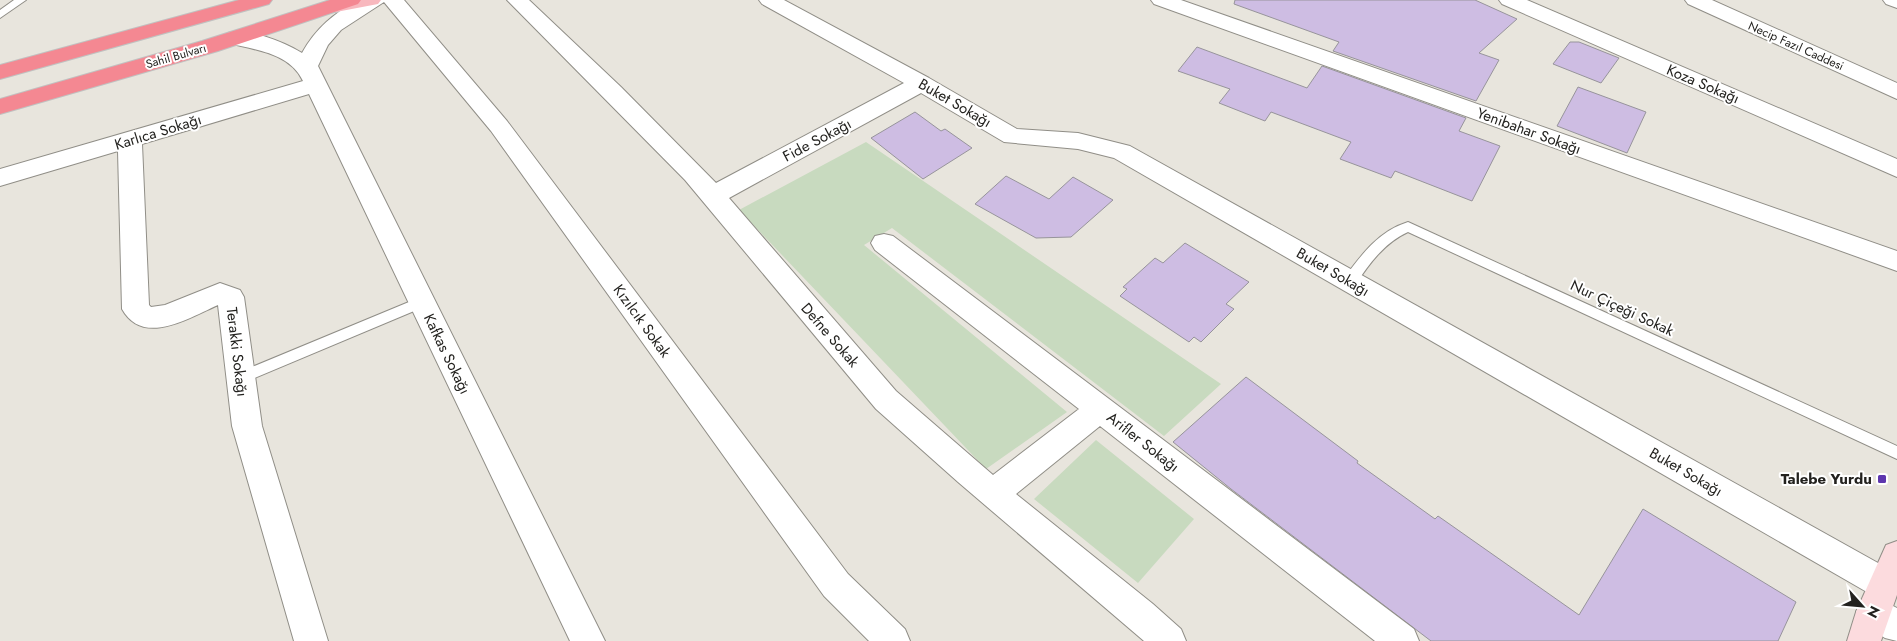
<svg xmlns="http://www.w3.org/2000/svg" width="1897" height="641" viewBox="0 0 1897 641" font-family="Jost,sans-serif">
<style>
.green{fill:#c8dabf}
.building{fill:#cebde3;stroke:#97949b}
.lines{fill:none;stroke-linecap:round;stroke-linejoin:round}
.lane-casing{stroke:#908e87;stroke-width:2}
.street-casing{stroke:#908e87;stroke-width:2}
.secondary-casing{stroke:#908e87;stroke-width:2}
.primary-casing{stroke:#c1c1c0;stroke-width:2}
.highway-casing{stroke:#c1c1c0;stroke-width:2}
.lane{fill:#fff;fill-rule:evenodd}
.street{fill:#fff;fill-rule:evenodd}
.secondary{fill:#fcdbde;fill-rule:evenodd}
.primary{fill:#f8b8be;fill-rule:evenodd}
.highway{fill:#f48892;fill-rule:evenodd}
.poi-dot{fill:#5d36ae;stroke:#fff;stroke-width:2}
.labels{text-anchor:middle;stroke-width:4;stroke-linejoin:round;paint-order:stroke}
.far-street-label{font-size:12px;fill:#23221f;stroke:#fff}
.street-label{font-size:15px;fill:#23221f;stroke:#fff}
.poi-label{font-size:15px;font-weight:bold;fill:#23221f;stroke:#fff;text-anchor:end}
</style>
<rect width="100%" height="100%" fill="#e8e5dd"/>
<path class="green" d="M866,142L1221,384L1164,436L892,228L864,245L1067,412L986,469L739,210Z
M1096,440L1194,519L1138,583L1034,499Z"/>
<path class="building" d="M1235,0H1475L1517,19L1479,53L1499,60L1476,101L1333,51L1339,42L1234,4Z
M1570,42H1579L1619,58L1601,83L1553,64Z
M1197,47L1307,88L1322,66L1466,118L1459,131L1500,146L1472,201L1395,171L1391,178L1340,159L1351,142L1271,112L1265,121L1219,103L1230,89L1178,71Z
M1578,87L1646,112L1627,153L1557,126Z
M915,112L941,131L945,129L972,148L923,179L871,138Z
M1006,176L1049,199L1073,177L1113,200L1071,237L1036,238L975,204Z
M1185,243L1249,282L1226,304L1234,309L1201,342L1194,337L1189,342L1120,296L1127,289L1123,287L1155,258L1163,263Z
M1246,377L1358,461L1357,463L1435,519L1438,516L1579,615L1643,509L1796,602L1778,641H1431L1231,489L1173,442Z"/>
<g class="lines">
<defs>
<path id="lane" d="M14,0H26L0,18V10Z
M1408,222L1897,446V459L1408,232C1384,243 1369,264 1355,285H1345L1343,281L1345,277C1362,254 1379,231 1408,222Z
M421,297L426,298L428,302L426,306L245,382L240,384L235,382L233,378L235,374Z"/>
<path id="street" d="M359,0H404L507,121L848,574L905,629L910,641H869L824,596L491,131L384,2L341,30L328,45L318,66L605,641H570L309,94L142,144L149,305L151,307L165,305L220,283L240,290L244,297L262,426L328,641H294L232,426L218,305C189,318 143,347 122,309L118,151L0,186V169L303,81C290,53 256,50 228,43L225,38L228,33C249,28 284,42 302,53C316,28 334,13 359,0Z
M507,0H529L621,87L716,183L904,83L762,4L759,0H784L929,78L1017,129L1078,133L1130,146L1896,573V595L1884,599L1872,595L1114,158L1078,149L1004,142L921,93L729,198L896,391L993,475L1079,409L875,250L871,243L875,236L884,234L893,236L1414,629L1419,641H1375L1100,426L1016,494L1153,604L1181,629L1186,641H1144L958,482L876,409L685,180Z
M1151,0H1181L1897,251V271L1154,4Z
M1499,0H1527L1897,159V177L1502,4Z
M1685,0H1712L1897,83V99L1688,4Z
M1883,0H1897V8L1886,4Z
M1873,596L1897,608V641L1885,638L1861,623L1856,612L1861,601Z"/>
<path id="secondary" d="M1897,541V595L1881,641H1847L1856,612L1886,545Z"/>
<path id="primary" d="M335,0H381L378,4L336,12L329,10L326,6L329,2Z"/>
<path id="highway" d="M239,0H272L269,4L0,79V65Z
M330,0H361L358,4L218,51L0,114V99L202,41Z"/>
</defs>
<use href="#lane" class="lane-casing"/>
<use href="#street" class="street-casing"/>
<use href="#secondary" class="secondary-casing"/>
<use href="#primary" class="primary-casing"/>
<use href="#highway" class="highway-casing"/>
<use href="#lane" class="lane"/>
<use href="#street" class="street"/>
<use href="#secondary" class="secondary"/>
<use href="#primary" class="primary"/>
<use href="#highway" class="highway"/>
</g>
<rect class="poi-dot" x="1877" y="474" width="10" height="10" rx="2.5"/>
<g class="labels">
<g class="far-street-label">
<text transform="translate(1796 46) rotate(24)" y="4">Necip Fazıl Caddesi</text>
<text transform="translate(176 56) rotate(-16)" y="4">Sahil Bulvarı</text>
</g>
<g class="street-label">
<text transform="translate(1703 84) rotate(23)" y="5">Koza Sokağı</text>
<text transform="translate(955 103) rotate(30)" y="5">Buket Sokağı</text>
<text transform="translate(1529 131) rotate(20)" y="5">Yenibahar Sokağı</text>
<text transform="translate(158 132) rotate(-17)" y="5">Karlıca Sokağı</text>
<text transform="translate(817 140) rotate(-28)" y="5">Fide Sokağı</text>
<text transform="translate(1333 272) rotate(30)" y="5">Buket Sokağı</text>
<text transform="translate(1622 308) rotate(25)" y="5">Nur Çiçeği Sokak</text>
<text transform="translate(642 321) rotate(54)" y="5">Kızılcık Sokak</text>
<text transform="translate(830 335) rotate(49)" y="5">Defne Sokak</text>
<text transform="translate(237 352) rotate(83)" y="5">Terakki Sokağı</text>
<text transform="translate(447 354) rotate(64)" y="5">Kafkas Sokağı</text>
<text transform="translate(1143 442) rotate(38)" y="5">Arifler Sokağı</text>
<text transform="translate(1686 472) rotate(30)" y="5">Buket Sokağı</text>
</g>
<g class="poi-label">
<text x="1872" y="484">Talebe Yurdu</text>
</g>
</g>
<g transform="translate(1862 606) rotate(117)" stroke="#ffffff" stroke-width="4" paint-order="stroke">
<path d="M0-4L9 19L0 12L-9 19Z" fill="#23221f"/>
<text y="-8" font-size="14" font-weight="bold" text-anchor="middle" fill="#23221f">N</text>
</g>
</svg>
